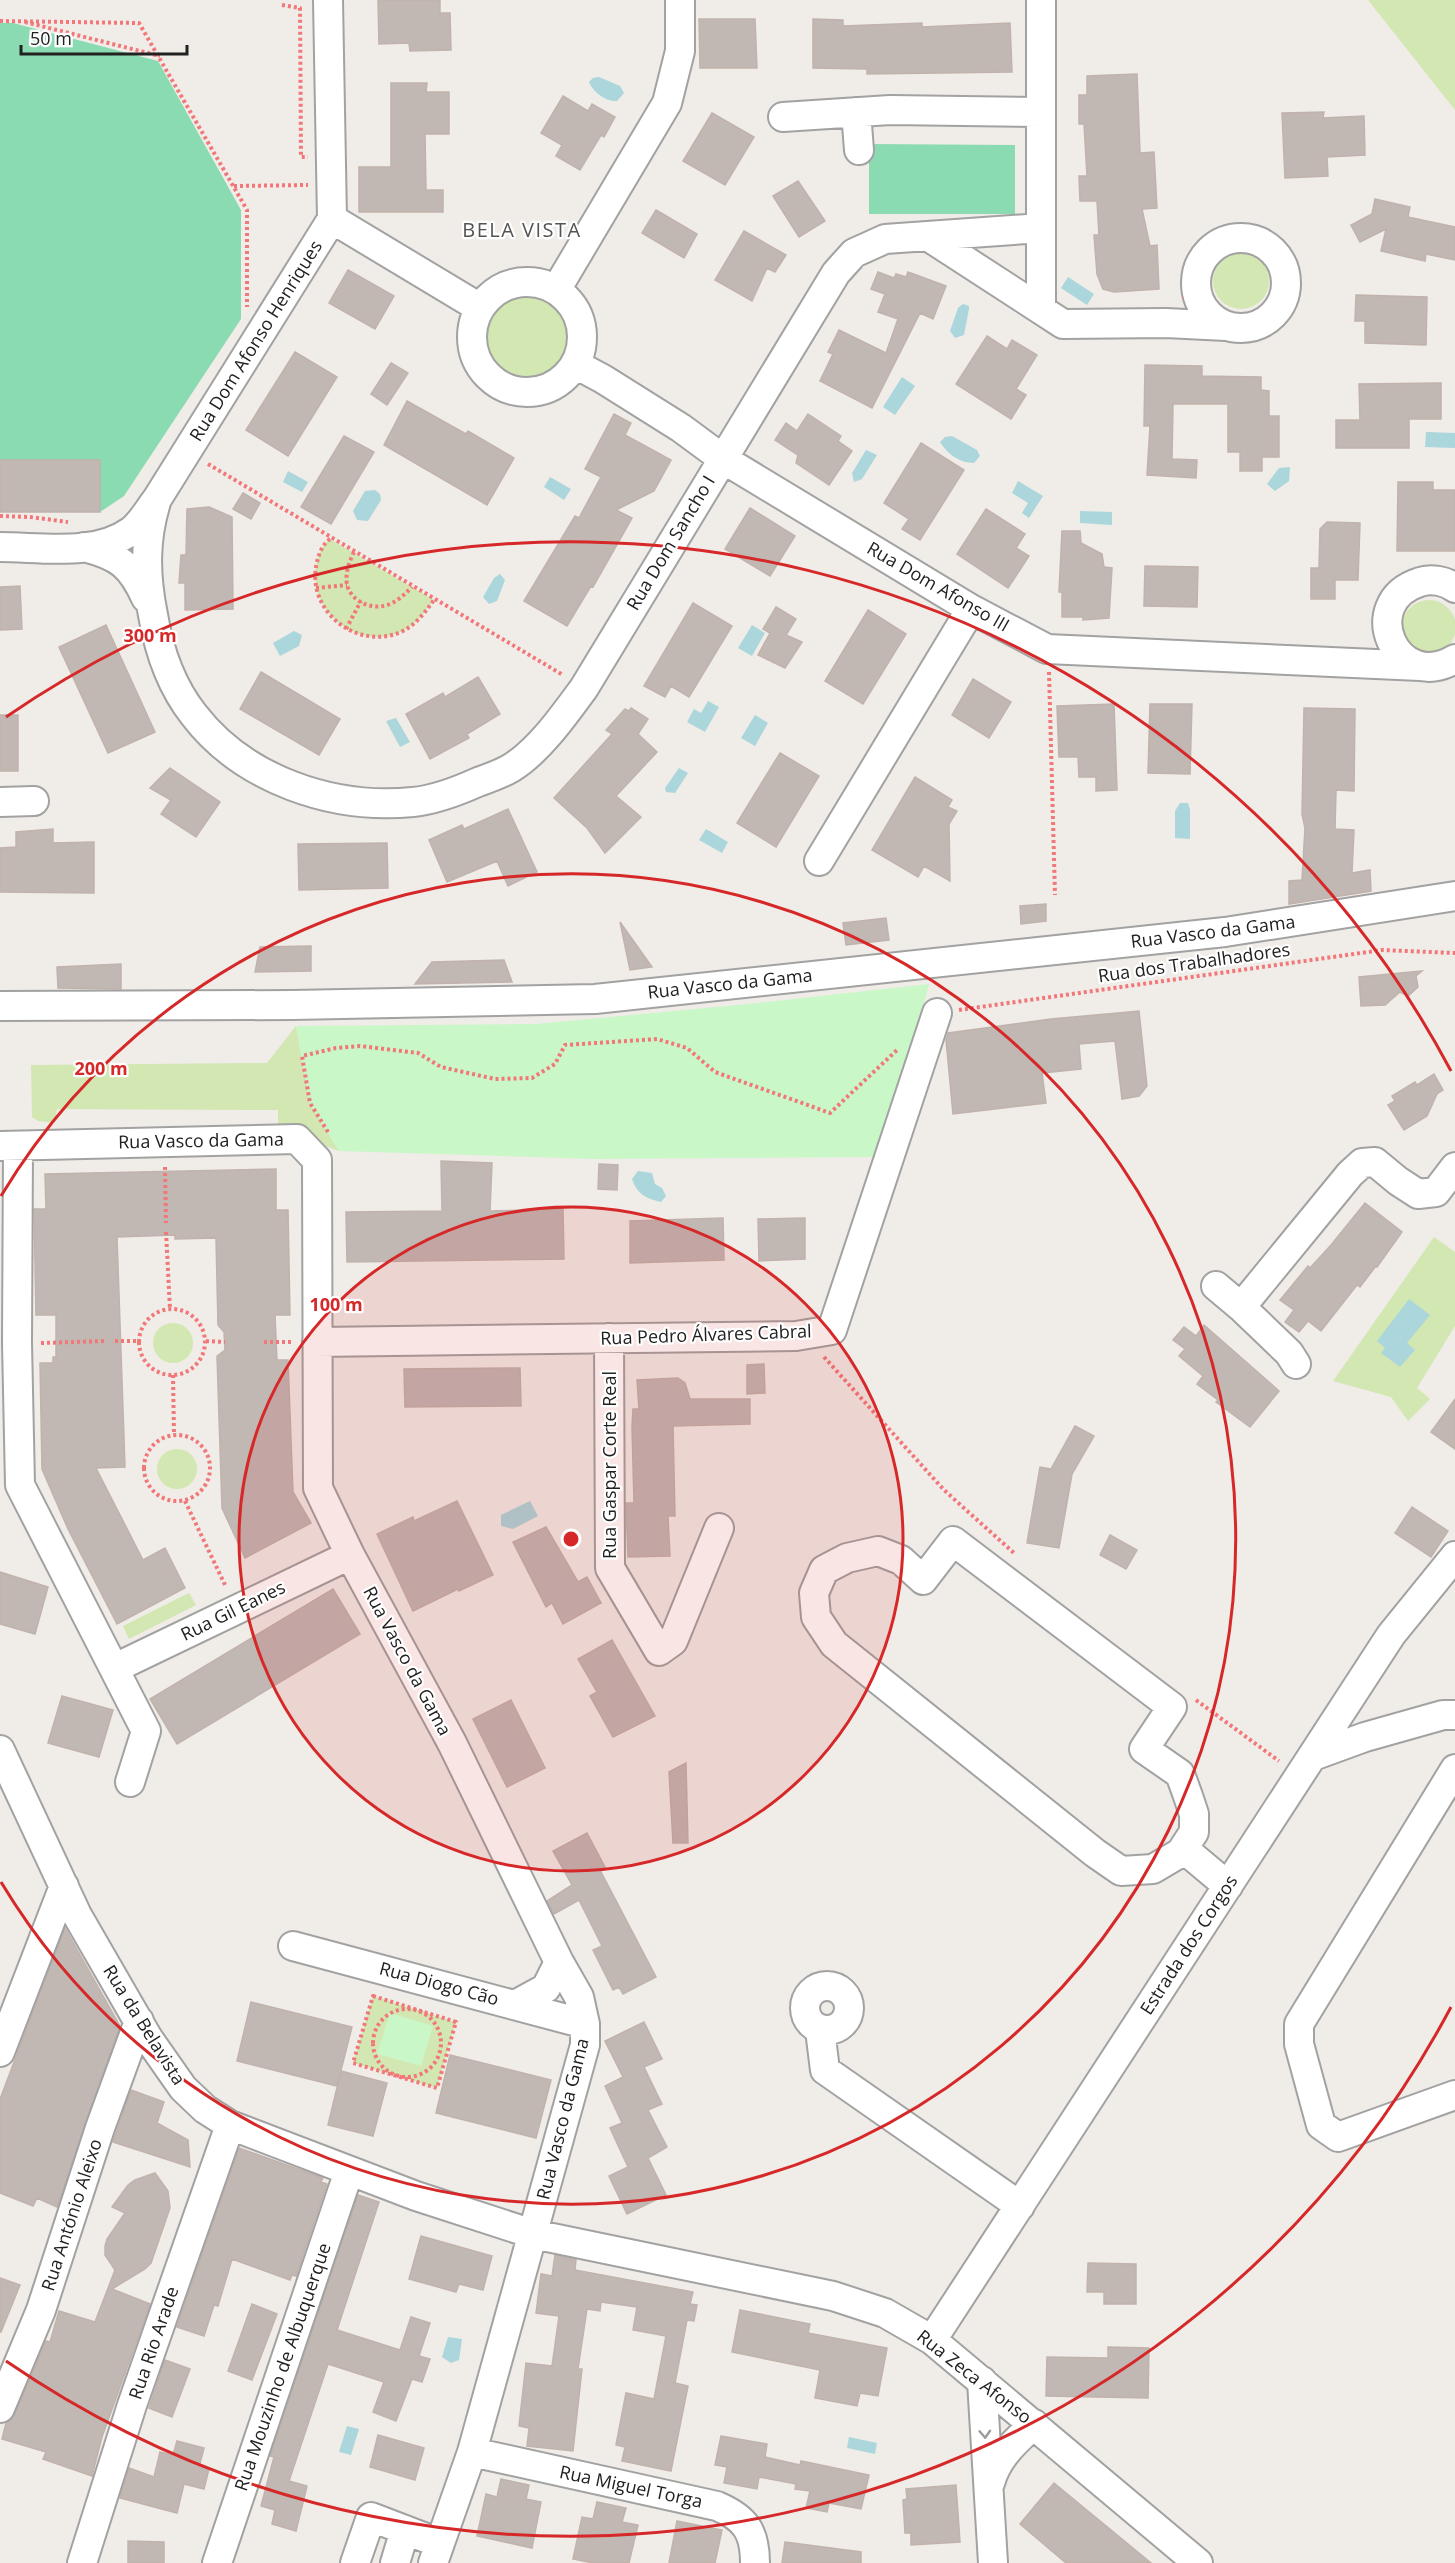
<svg xmlns="http://www.w3.org/2000/svg" width="1455" height="2563" viewBox="0 0 1455 2563" font-family="'Open Sans',sans-serif">
<style>
.grass{fill:#d2e7b1}
.park{fill:#caf7c8}
.pitch{fill:#8bdbb2}
.water{fill:#abd6db}
.building{fill:#c1b8b4;stroke:#c1b2ab;stroke-width:1.5}
.lines{fill:none;stroke-linecap:round;stroke-linejoin:round}
.minor-casing{stroke:#a2a2a2;stroke-width:32}
.path{stroke:#f27779;stroke-width:4;stroke-dasharray:3 3;stroke-linecap:butt}
.minor{stroke:#fff;stroke-width:28}
.oneway{stroke:#9b9b9b}
.ring{fill:none;stroke:#d62828;stroke-width:3}
.labels{text-anchor:middle;stroke-width:4.5;stroke-linejoin:round;paint-order:stroke}
.street-label{font-size:18px;fill:#212121;stroke:#fff}
.neighbourhood-label{font-size:20px;letter-spacing:1.5px;fill:#545454;stroke:#fff}
.centre{fill:#d62828;stroke:#fff;stroke-width:3}
.ring-label{font-size:18px;text-anchor:middle;font-weight:bold;fill:#d62828;stroke:#fff;stroke-width:4.5;stroke-linejoin:round;paint-order:stroke}
</style>
<rect width="100%" height="100%" fill="#f0ece8"/>
<path class="grass" d="M1368,0H1455V110Z
M1213 281a28 28 0 1 1 56 0a28 28 0 1 1-56 0Z
M484 335a42 42 0 1 1 84 0a42 42 0 1 1-84 0Z
M330,539L434,600C425,612 416,625 401,632C356,651 305,610 317,562C319,553 323,544 330,539Z
M1402 627a27 27 0 1 1 54 0a27 27 0 1 1-54 0Z
M296,1026L310,1103L339,1151L278,1129V1110L57,1109L55,1123L38,1121L32,1117L31,1065L267,1063Z
M1434,1237L1455,1252V1326L1417,1388L1430,1399L1408,1421L1391,1397L1333,1381Z
M153 1343a20 20 0 1 1 40 0a20 20 0 1 1-40 0Z
M157 1469a20 20 0 1 1 40 0a20 20 0 1 1-40 0Z
M189,1593L196,1605L129,1639L123,1626Z
M373,1996L456,2022L437,2088L353,2063Z"/>
<path class="park" d="M929,984L883,1157L594,1159L339,1151L310,1103L296,1026L536,1024L748,1004Z
M390,2013L433,2026L421,2066L377,2054Z"/>
<path class="pitch" d="M0,23H13L158,61L241,210V319L124,496L100,512H0Z
M869,144L1015,145V214H869Z"/>
<path class="water" d="M599,77L620,86L624,93L617,101C606,102 593,92 589,82L593,78Z
M1068,277L1094,294L1087,305L1061,288Z
M963,304L969,306V309L964,335L955,338L950,331L958,308Z
M902,377L915,386L895,415L883,407Z
M1426,432L1455,433V448L1425,447Z
M952,436L977,450L980,456L974,463C960,463 947,454 940,442L945,437Z
M866,450L877,455L862,479L854,482L852,473Z
M1290,467L1289,481L1275,491L1267,484L1279,468Z
M288,471L308,482L302,492L283,482Z
M550,477L571,489L564,500L544,487Z
M1018,481L1043,496L1029,518L1022,513L1028,503L1012,493Z
M375,490L380,494L381,500L368,521L357,520L353,511L365,491Z
M1080,511L1112,512V525L1080,523Z
M500,574L505,580L497,601L489,604L483,597L494,578Z
M752,625L765,633L752,656L738,648Z
M294,631L302,635L299,646L280,656L273,643Z
M708,701L719,707L705,732L687,722L694,709L701,713Z
M755,715L768,723L755,746L741,738Z
M396,718L410,742L400,747L386,721Z
M679,768L688,773L675,793L666,792L665,788Z
M1180,803H1188L1190,810V839L1175,838V811Z
M706,829L728,842L722,853L699,840Z
M638,1171L652,1173L655,1184L662,1188L666,1196L661,1202C645,1198 637,1194 632,1179Z
M1409,1299L1430,1315L1407,1343L1415,1350L1400,1367L1381,1353L1385,1348L1377,1341Z
M530,1501L538,1516L513,1529L501,1526V1515Z
M448,2337L462,2339L459,2360L451,2363L442,2357Z
M347,2426L359,2429L351,2455L339,2452Z
M849,2437L877,2443L875,2454L847,2448Z"/>
<path class="building" d="M378,0H440V13H450L451,50L410,51L409,43L379,44Z
M699,19H755L757,68H700Z
M813,19L843,20V26L922,23V27L1010,23L1012,72L867,74V69L813,68Z
M1137,74L1140,153L1154,152L1157,208L1142,209L1150,246L1157,245L1159,289L1114,292L1103,289L1097,274L1094,235H1099L1097,201H1080L1079,176H1087L1084,124H1079V95H1087V76Z
M391,83H427L426,92H449V134H425L426,190H443V212H359V167H391Z
M563,96L588,111L592,104L615,117L604,137L601,135L580,170L556,156L562,145L541,133Z
M1324,112L1323,118L1364,116L1365,155L1327,157L1328,176L1285,178L1282,113Z
M712,113L754,137L725,185L683,161Z
M798,181L825,221L799,237L773,196Z
M1375,199L1410,207L1408,217L1455,227V260L1426,254L1425,261L1381,251L1386,229L1360,242L1351,225L1372,214Z
M656,210L697,234L684,258L642,233Z
M744,231L786,255L775,272L767,268L752,301L715,280Z
M348,270L394,296L375,329L329,303Z
M878,272L894,278L896,274L906,277L908,272L946,286L933,319L920,313L872,408L820,381L833,354L828,352L839,330L886,353L898,319L878,312L885,294L871,289Z
M1356,295L1427,297L1426,345L1365,343V321H1355Z
M987,336L1007,349L1012,340L1037,355L1016,389L1026,395L1011,419L956,384Z
M295,352L337,377L288,456L246,430Z
M391,363L408,373L387,405L371,394Z
M1145,365L1202,366V376L1261,377V390L1269,391V416H1279V457H1262V471H1240V452H1228V404H1173L1172,459L1197,460L1196,478L1147,475L1150,426H1144Z
M1441,383V419H1409V448H1336V420H1360L1359,384Z
M407,401L466,434L468,431L514,458L487,505L384,445Z
M614,414L631,423L625,435L671,460L654,491L616,510L632,518L593,587L591,586L567,626L524,601L575,516L579,518L601,477L585,469Z
M808,414L841,436L838,441L852,451L829,485L796,463L798,455L775,440L786,423L797,431Z
M344,436L374,452L331,524L301,507Z
M921,443L964,470L920,540L902,529L909,519L884,503Z
M0,460H100V512H0Z
M1398,482H1433V490H1455V551H1397Z
M243,493L260,503L251,519L233,509Z
M209,507L232,517L233,609L185,610V583H179L181,555H186L187,509Z
M750,508L795,536L770,576L725,549Z
M986,509L1025,534L1016,548L1029,556L1008,588L957,554Z
M1327,522L1360,523L1358,580H1335V599H1311V568H1319L1320,529Z
M1062,531H1080L1081,543L1102,554L1104,567L1112,568L1109,618L1083,620V617H1062V592H1059Z
M1145,566L1198,567L1197,607L1144,606Z
M20,586L22,629L0,630V587Z
M693,603L732,626L689,697L671,686L665,697L644,686Z
M776,607L796,619L786,635L802,642L785,668L758,655L770,633L763,629Z
M868,610L906,634L863,704L825,681Z
M106,625L155,732L108,753L59,647Z
M261,672L340,719L319,755L240,709Z
M478,677L500,714L467,734L469,738L430,759L406,714L443,693L445,697Z
M973,679L1011,702L989,738L952,715Z
M1114,704L1117,790L1096,791V777H1079L1078,757H1059L1057,706Z
M1150,704H1192L1190,774L1148,773Z
M631,708L648,719L638,734L657,752L616,796L641,817L605,853L587,828L554,798L612,734L606,730L625,709L629,711Z
M1304,708L1355,709L1354,791L1336,790L1335,829L1354,830L1352,873L1370,870L1371,891L1289,904V881L1302,880L1305,828L1302,814Z
M0,715H18V771H0Z
M780,753L819,776L776,847L737,823Z
M170,768L220,802L196,837L161,814L171,800L150,788Z
M915,777L952,800L948,807L957,811L949,824L950,881L924,866L918,877L872,850Z
M508,809L537,872L508,886L497,861L447,882L429,840L462,825L464,829Z
M53,829V843L94,842V893L0,892V848L16,847V832Z
M387,843L388,888L299,890L298,844Z
M1046,904V921L1021,924L1020,906Z
M886,918L889,940L846,945L843,923Z
M620,922L652,967L630,970Z
M311,946V971L255,972L260,947Z
M504,960L512,982L415,984L432,962Z
M121,964V989L58,988L57,967Z
M1422,971L1416,976L1418,987L1408,996L1400,992L1385,1005L1361,1006L1359,977Z
M1139,1011L1147,1086L1139,1096L1122,1099L1115,1041L1079,1044L1081,1069L1042,1073L1046,1103L953,1114L946,1040L948,1033L1051,1019Z
M1434,1074L1443,1090L1437,1094L1427,1116L1404,1130L1388,1105L1395,1101L1392,1096L1415,1082L1417,1085Z
M441,1161L492,1163L490,1211L563,1209L564,1259L347,1262L346,1212L442,1211Z
M599,1164L618,1165L617,1190L598,1189Z
M276,1169V1210H288L290,1315H275L277,1360H288L293,1492L311,1523L245,1558L222,1508L217,1356L225,1350L224,1332L218,1325L216,1238L175,1239V1235L117,1237L125,1467L96,1468L143,1560L165,1548L185,1588L117,1624L68,1529L42,1469L40,1363H53V1357H56V1315H36L34,1209H46L45,1174Z
M1365,1203L1402,1232L1377,1267L1376,1266L1360,1287L1357,1285L1321,1331L1308,1321L1299,1332L1285,1322L1294,1310L1280,1300L1308,1266L1310,1268L1331,1245Z
M723,1218L724,1260L630,1263V1221Z
M805,1218V1259L759,1261L758,1219Z
M1204,1325L1279,1391L1250,1427L1216,1402L1218,1400L1197,1384L1203,1376L1179,1356L1185,1349L1173,1340L1184,1327L1196,1336Z
M764,1364L765,1393L747,1394V1365Z
M520,1368L521,1406L405,1407L404,1369Z
M678,1378L685,1383L690,1399H750V1424L673,1426L675,1516H668L670,1556L628,1557L626,1503H634L632,1427L633,1409H639L637,1380Z
M1455,1399V1449L1431,1432Z
M1075,1426L1094,1436L1072,1474L1059,1548L1027,1543L1040,1467L1051,1469Z
M457,1501L493,1575L459,1591L458,1589L413,1611L377,1534L413,1517L414,1521Z
M1412,1507L1448,1531L1431,1557L1395,1533Z
M546,1527L578,1582L587,1577L601,1603L563,1624L552,1603L546,1607L513,1542Z
M1110,1535L1137,1550L1126,1569L1100,1555Z
M0,1572L48,1587L35,1634L0,1624Z
M333,1589L360,1634L177,1744L150,1699Z
M612,1640L655,1716L613,1737L590,1696L597,1692L578,1659Z
M62,1696L113,1710L99,1757L48,1743Z
M511,1700L545,1768L507,1787L473,1719Z
M686,1763L688,1843H673L669,1772Z
M587,1833L606,1869L600,1870L656,1977L623,1994L619,1987L613,1990L593,1950L602,1946L579,1900L554,1914L547,1901L572,1885L553,1851Z
M65,1928L120,2026L57,2207L37,2198L33,2206L0,2193V2099Z
M251,2002L352,2027L337,2086L237,2061Z
M644,2022L662,2059L644,2067L662,2104L648,2110L667,2147L648,2158L666,2195L627,2214L609,2176L628,2167L610,2128L622,2123L605,2086L623,2077L605,2041Z
M450,2055L551,2080L536,2138L436,2113Z
M341,2071L387,2083L373,2136L328,2125Z
M131,2090L164,2102L157,2123L188,2140L190,2167L113,2142Z
M239,2148L323,2178L321,2182L327,2184L296,2276L292,2275L290,2280L232,2259L218,2306L214,2305L204,2336L177,2327Z
M155,2173L168,2191L170,2208L151,2263L145,2269L112,2289L150,2304L102,2437L92,2476L43,2459L46,2452L2,2439L6,2423L15,2414L46,2341L50,2342L59,2311L95,2322L115,2270L105,2255V2246L107,2239L125,2213L112,2207L128,2185L135,2180Z
M358,2195L379,2202L337,2330L400,2350L411,2317L430,2323L419,2356L430,2359L422,2382L412,2379L396,2421L373,2412L384,2382L328,2364L289,2481L307,2486L296,2531L272,2524L275,2510L261,2506L274,2457L270,2456Z
M421,2236L492,2256L483,2290L459,2284L456,2292L409,2279Z
M555,2255L576,2260L575,2270L693,2292L690,2304L697,2305L694,2321L687,2320L675,2383L688,2386L671,2471L622,2461L625,2447L616,2445L626,2393L654,2399L666,2336L633,2330L637,2307L601,2302L600,2311L587,2309L578,2369H582L573,2451L527,2446L529,2428L519,2426L526,2363L552,2366L559,2316L536,2313L541,2274L552,2276Z
M1088,2263L1136,2264V2304H1104V2292H1087Z
M0,2278L20,2285L1,2332H0Z
M252,2304L277,2314L252,2380L228,2371Z
M740,2310L810,2324L808,2333L887,2348L878,2396L860,2393L857,2406L815,2398L820,2370L732,2352Z
M1108,2347L1149,2348L1148,2398L1046,2396L1047,2357L1108,2358Z
M165,2360L190,2369L172,2417L149,2408Z
M378,2435L424,2448L415,2480L370,2467Z
M721,2436L767,2444L765,2457L800,2465L801,2461L869,2475L861,2509L829,2503L827,2512L806,2508L810,2491L795,2489L796,2484L759,2477L757,2489L724,2483L727,2467L715,2465Z
M177,2441L204,2448L199,2467L209,2469L204,2489L184,2484L177,2513L120,2498L129,2468L154,2477L160,2452L173,2455Z
M501,2479L529,2485L526,2499L541,2502L532,2548L477,2536L486,2494L497,2497Z
M1054,2483L1151,2563H1066L1020,2524Z
M956,2485L960,2542L911,2545V2533H905L903,2500L907,2499L906,2489Z
M597,2502L626,2508L622,2522L638,2525L629,2563H593L573,2559L582,2517L593,2519Z
M677,2521L722,2530L715,2563H669Z
M128,2541L164,2542V2563H128Z
M785,2542L861,2552V2563H782Z"/>
<g class="lines">
<defs>
<path id="minor" d="M856,112L859,150
M783,117L890,110L1041,112
M332,219L480,308
M929,237L1063,324L1166,323L1226,326
M1196 283a45 45 0 1 1 90 0a45 45 0 1 1-90 0Z
M472 337a55 55 0 1 1 110 0a55 55 0 1 1-110 0Z
M556,290L667,103L680,51V0
M1041,308V0
M575,364L603,379L681,428L723,459L971,609L1047,649L1420,666
M157,499C144,539 145,575 153,615C159,651 171,686 194,715C244,780 333,810 413,802C434,800 458,791 478,782C489,778 501,774 511,768C539,751 565,714 584,688L836,273L854,253L885,239L1041,228
M0,547C42,547 95,557 131,531C141,524 149,509 157,499L332,219L328,0
M84,547C119,556 131,565 146,598
M1455,588C1446,581 1431,578 1420,582C1356,602 1396,694 1455,659
M0,802L34,801
M819,861L971,609
M0,1006L292,1005L595,999L1225,932L1455,896
M0,1146L297,1139L317,1160L318,1488L350,1555L452,1743L559,1962L579,1997L585,2024V2045L472,2452L433,2563
M18,1146L17,1343L20,1485L146,1731L130,1782
M1216,1286L1241,1307L1350,1174L1362,1163L1375,1162L1398,1181L1418,1194L1436,1192L1455,1167
M1241,1307L1289,1353L1296,1364
M609,1338L610,1568L659,1651L673,1641L719,1528
M317,1342L796,1336L832,1330L937,1013
M115,1668L350,1555
M0,1750L77,1915L148,2038L183,2088L205,2109L230,2125L416,2196L533,2234L833,2296L885,2313L932,2340L1198,2563
M1313,1756L1365,1737L1443,1715H1455
M1455,1769L1299,2024V2044L1321,2125L1338,2137L1455,2095
M1181,1852L1194,1832V1814L1188,1796L1180,1774L1144,1749L1172,1707L953,1541L923,1580L901,1560L878,1551L847,1558L824,1570L814,1593L816,1617L834,1644L1095,1853L1121,1871L1153,1869L1185,1850L1228,1886
M293,1946L585,2024
M805 2008a22 22 0 1 1 44 0a22 22 0 1 1-44 0Z
M515,2005L546,1988L559,1962
M820,2030L825,2070L1020,2206
M0,2052L64,1886
M932,2340L1391,1635L1455,1556
M982,2381L993,2563
M0,2408L41,2310L100,2128L139,2021
M472,2452L717,2506C745,2518 755,2531 755,2563
M990,2483C997,2457 1015,2442 1034,2424
M82,2563L132,2405L230,2125
M217,2563L349,2171
M355,2563L371,2517L439,2543
M395,2563L405,2530"/>
</defs>
<use href="#minor" class="minor-casing"/>
<path class="path" d="M282,5L300,8L301,157H308
M0,21L139,23L247,210V307
M25,22L160,56
M234,186L308,185
M489,284L518,272H539
M1185,299C1187,287 1185,275 1189,263C1195,248 1211,234 1227,232C1238,230 1252,228 1263,232C1314,254 1298,324 1249,335
M208,464L563,675
M0,516L30,517L68,522
M330,539C323,544 319,553 317,562C305,610 356,651 401,632C416,625 425,612 434,600
M354,552C349,562 345,573 347,585C352,603 374,611 390,604C399,600 405,594 412,587
M316,588L347,585
M346,629L361,601
M1049,672L1055,895
M959,1010L1382,950L1455,953
M328,1132L310,1103L302,1056L336,1048L360,1046L418,1053L441,1067L495,1079L532,1078L555,1064L565,1045L657,1039L687,1048L715,1072L830,1113L897,1050
M165,1167L166,1223
M166,1232L170,1309
M139 1342a33 33 0 1 1 66 0a33 33 0 1 1-66 0Z
M115,1341H140
M206,1341L225,1342
M264,1342H292
M41,1343L106,1341
M824,1357L944,1490L1015,1554
M173,1375L174,1435
M144 1468a33 33 0 1 1 66 0a33 33 0 1 1-66 0Z
M185,1501L226,1587
M1196,1700L1279,1761
M373,1996L456,2022L437,2088L353,2063Z
M373 2043a34 34 0 1 1 68 0a34 34 0 1 1-68 0Z"/>
<use href="#minor" class="minor"/>
</g>
<defs><path id="oneway-chevron" d="M-2-3.5L2.5 0L-2 3.5" fill="none" stroke-width="1.6" stroke-linecap="round" stroke-linejoin="round" transform="scale(1.5)"/></defs>
<use class="oneway" href="#oneway-chevron" transform="translate(985 2434) rotate(87)"/>
<circle cx="571" cy="1539" r="332" fill="#d62828" fill-opacity=".12"/>
<g class="ring">
<circle cx="571" cy="1539" r="332"/>
<path d="M1 1196A665 665 0 1 1 1 1882"/>
<path d="M1451 2007A997 997 0 0 1 6 2361M6 717A997 997 0 0 1 1451 1071"/>
</g>
<g class="labels">
<g class="street-label">
<text transform="translate(256 341) rotate(-58)" y="6">Rua Dom Afonso Henriques</text>
<text transform="translate(671 543) rotate(-59)" y="6">Rua Dom Sancho I</text>
<text transform="translate(938 587) rotate(30)" y="6">Rua Dom Afonso III</text>
<text transform="translate(1213 932) rotate(-7)" y="6">Rua Vasco da Gama</text>
<text transform="translate(1194 963) rotate(-8)" y="6">Rua dos Trabalhadores</text>
<text transform="translate(730 984) rotate(-6)" y="6">Rua Vasco da Gama</text>
<text transform="translate(201 1141) rotate(-1)" y="6">Rua Vasco da Gama</text>
<text transform="translate(706 1335) rotate(-2)" y="6">Rua Pedro Álvares Cabral</text>
<text transform="translate(610 1465) rotate(-90)" y="6">Rua Gaspar Corte Real</text>
<text transform="translate(233 1611) rotate(-26)" y="6">Rua Gil Eanes</text>
<text transform="translate(407 1661) rotate(62)" y="6">Rua Vasco da Gama</text>
<text transform="translate(1189 1945) rotate(-57)" y="6">Estrada dos Corgos</text>
<text transform="translate(439 1984) rotate(15)" y="6">Rua Diogo Cão</text>
<text transform="translate(144 2025) rotate(58)" y="6">Rua da Belavista</text>
<text transform="translate(563 2119) rotate(-76)" y="6">Rua Vasco da Gama</text>
<text transform="translate(72 2215) rotate(-72)" y="6">Rua António Aleixo</text>
<text transform="translate(154 2343) rotate(-71)" y="6">Rua Rio Arade</text>
<text transform="translate(283 2367) rotate(-71)" y="6">Rua Mouzinho de Albuquerque</text>
<text transform="translate(974 2377) rotate(38)" y="6">Rua Zeca Afonso</text>
<text transform="translate(631 2487) rotate(12)" y="6">Rua Miguel Torga</text>
</g>
<g class="neighbourhood-label">
<text x="522" y="237">BELA VISTA</text>
</g>
</g>
<circle cx="571" cy="1539" r="9" class="centre"/>
<g class="ring-label">
<text x="150" y="642">300 m</text>
<text x="101" y="1075">200 m</text>
<text x="336" y="1311">100 m</text>
</g>
<path d="M21 45v9h166v-9" fill="none" stroke="#212121" stroke-width="3"/>
<text x="30" y="45" font-size="18" fill="#212121" stroke="#ffffff" stroke-width="4.5" paint-order="stroke">50 m</text>
</svg>
